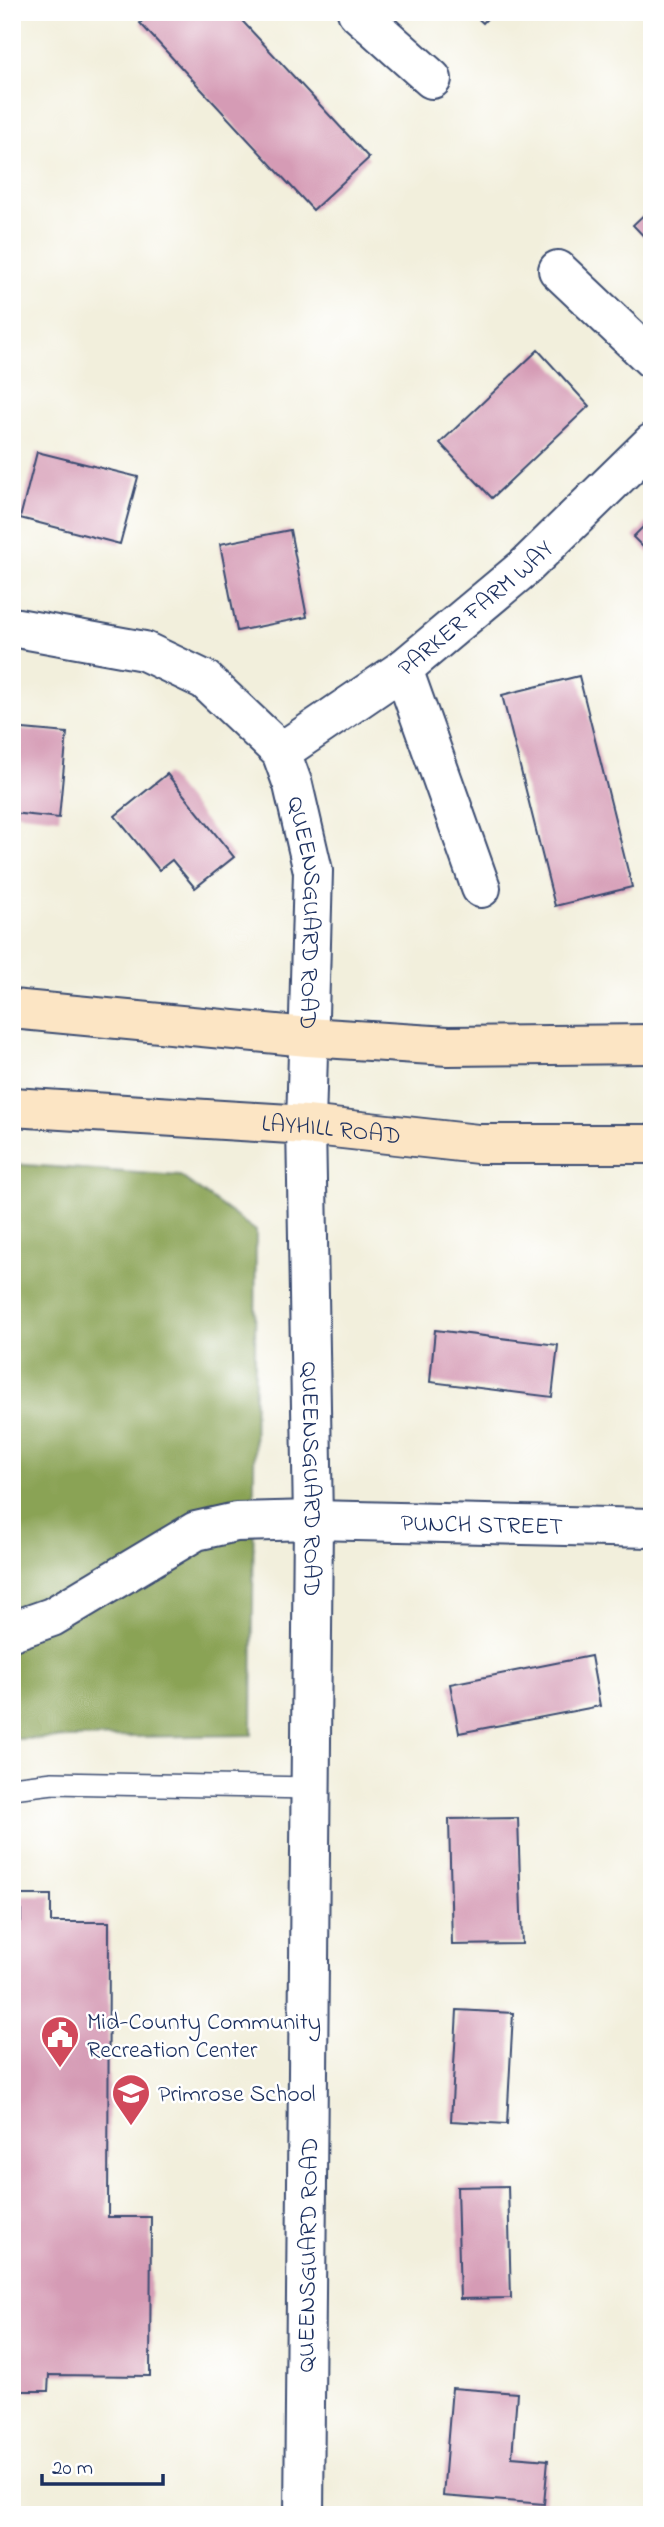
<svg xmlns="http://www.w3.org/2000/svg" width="664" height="2527" viewBox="0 0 664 2527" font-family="'Indie Flower',sans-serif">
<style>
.forest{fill:#8aa354;stroke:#526959;stroke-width:2}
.building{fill:#d59bb5}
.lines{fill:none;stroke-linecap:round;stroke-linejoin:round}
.service-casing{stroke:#3b4c71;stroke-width:24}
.minor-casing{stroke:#3b4c71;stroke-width:42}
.secondary-casing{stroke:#3b4c71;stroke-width:42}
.service{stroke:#fff;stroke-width:21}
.minor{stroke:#fff;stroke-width:38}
.secondary{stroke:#fce5c4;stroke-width:38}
.labels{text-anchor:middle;stroke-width:5;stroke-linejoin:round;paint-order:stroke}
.street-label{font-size:24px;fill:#1b2f5e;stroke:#fff}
.poi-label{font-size:24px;fill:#1b2f5e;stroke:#fff;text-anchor:start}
</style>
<rect width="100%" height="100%" fill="#fff"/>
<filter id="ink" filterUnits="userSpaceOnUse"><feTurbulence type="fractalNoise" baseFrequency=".0143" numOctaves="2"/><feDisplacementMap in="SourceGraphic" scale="14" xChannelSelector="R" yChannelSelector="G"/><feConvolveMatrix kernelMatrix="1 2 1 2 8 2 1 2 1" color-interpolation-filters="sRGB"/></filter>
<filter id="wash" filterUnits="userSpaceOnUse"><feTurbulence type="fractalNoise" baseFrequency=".00686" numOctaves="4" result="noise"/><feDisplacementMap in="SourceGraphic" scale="28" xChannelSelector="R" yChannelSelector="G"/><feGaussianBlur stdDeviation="1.57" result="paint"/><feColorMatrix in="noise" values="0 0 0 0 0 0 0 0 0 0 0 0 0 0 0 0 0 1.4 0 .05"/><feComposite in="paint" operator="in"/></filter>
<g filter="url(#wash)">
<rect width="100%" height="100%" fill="#f2efdc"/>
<path class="forest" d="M12,1164L180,1176L256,1231L252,1735L12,1739Z"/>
<g id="blocks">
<path class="building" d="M152,12H234L369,158L313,210L140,23Z
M471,12H493L483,23Z
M652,207V245L633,225Z
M538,350L589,406L492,498L440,443Z
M37,452L138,477L120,544L20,518Z
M652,518V556L633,537Z
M290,530L307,617L237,631L220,544Z
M579,676L632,887L555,906L502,695Z
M12,728L67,733L59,818L12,813Z
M167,774L234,857L195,888L172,860L159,870L115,816Z
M435,1330L558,1345L552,1397L430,1382Z
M591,1656L600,1706L459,1733L450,1684Z
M518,1818L522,1944L452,1945L449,1819Z
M21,1895H51V1922H109L108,2217H151L150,2376L49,2375L48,2391H17V2354H12V1921H21Z
M457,2010L513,2013L507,2124L451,2121Z
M508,2186L511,2298L460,2299L457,2187Z
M452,2388L517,2393L512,2457L548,2460L544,2504L443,2496Z"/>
</g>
</g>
<g filter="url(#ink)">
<use href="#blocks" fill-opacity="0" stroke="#3b4c71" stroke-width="2"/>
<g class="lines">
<defs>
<path id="service" d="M12,1788L53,1783L311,1788"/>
<g id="minor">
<path d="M357,12L432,79"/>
<path d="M558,270L652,359"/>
<path id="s1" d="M12,627L144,651L205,680L281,752L293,785L313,871L306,1125L313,1520L304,2515"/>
<path d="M403,669L481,888"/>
<path id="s2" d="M281,752L403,669L525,567L652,443"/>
<path id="s3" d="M12,1631L52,1617L196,1531L236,1522L313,1520L652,1528"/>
</g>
<g id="secondary">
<path d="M12,1009L308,1037L448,1046L652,1044"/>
<path id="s4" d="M12,1107L306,1125L478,1144H652"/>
</g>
</defs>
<use href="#service" class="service-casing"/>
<use href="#minor" class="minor-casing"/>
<use href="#secondary" class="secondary-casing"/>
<use href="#service" class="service"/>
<use href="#minor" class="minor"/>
<use href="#secondary" class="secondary"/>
</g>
</g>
<defs>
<symbol id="civic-pin" viewBox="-11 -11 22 30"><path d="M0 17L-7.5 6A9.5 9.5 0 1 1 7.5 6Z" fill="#d1495b" stroke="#fff"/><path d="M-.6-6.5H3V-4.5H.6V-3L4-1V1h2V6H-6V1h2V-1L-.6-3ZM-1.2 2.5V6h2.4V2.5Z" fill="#fff"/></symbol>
<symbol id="school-pin" viewBox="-11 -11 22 30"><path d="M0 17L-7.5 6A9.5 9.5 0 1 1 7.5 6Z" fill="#d1495b" stroke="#fff"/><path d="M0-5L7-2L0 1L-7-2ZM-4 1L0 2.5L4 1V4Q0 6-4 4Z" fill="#fff"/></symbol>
</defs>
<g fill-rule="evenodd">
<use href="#civic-pin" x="38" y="2013" width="44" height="60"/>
<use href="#school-pin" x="109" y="2071" width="44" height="60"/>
</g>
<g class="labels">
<g class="street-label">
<text dy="8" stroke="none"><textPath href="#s2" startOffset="242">PARKER FARM WAY</textPath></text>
<text dy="8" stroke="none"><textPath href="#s1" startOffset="471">QUEENSGUARD ROAD</textPath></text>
<text dy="8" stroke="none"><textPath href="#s4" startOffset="320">LAYHILL ROAD</textPath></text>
<text dy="8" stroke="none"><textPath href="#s1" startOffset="1038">QUEENSGUARD ROAD</textPath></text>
<text dy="8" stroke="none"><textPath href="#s3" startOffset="497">PUNCH STREET</textPath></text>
<text transform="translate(307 2255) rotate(-89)" y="8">QUEENSGUARD ROAD</text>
</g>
<g class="poi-label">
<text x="87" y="2029">Mid-County Community<tspan x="87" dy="28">Recreation Center</tspan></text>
<text x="158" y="2101">Primrose School</text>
</g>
</g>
<rect width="664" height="2527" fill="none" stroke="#fff" stroke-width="42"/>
<path d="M42 2474v10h121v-10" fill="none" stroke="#1b2f5e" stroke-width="3.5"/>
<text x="52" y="2474" font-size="21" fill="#1b2f5e" stroke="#ffffff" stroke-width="5" paint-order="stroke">20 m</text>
</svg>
